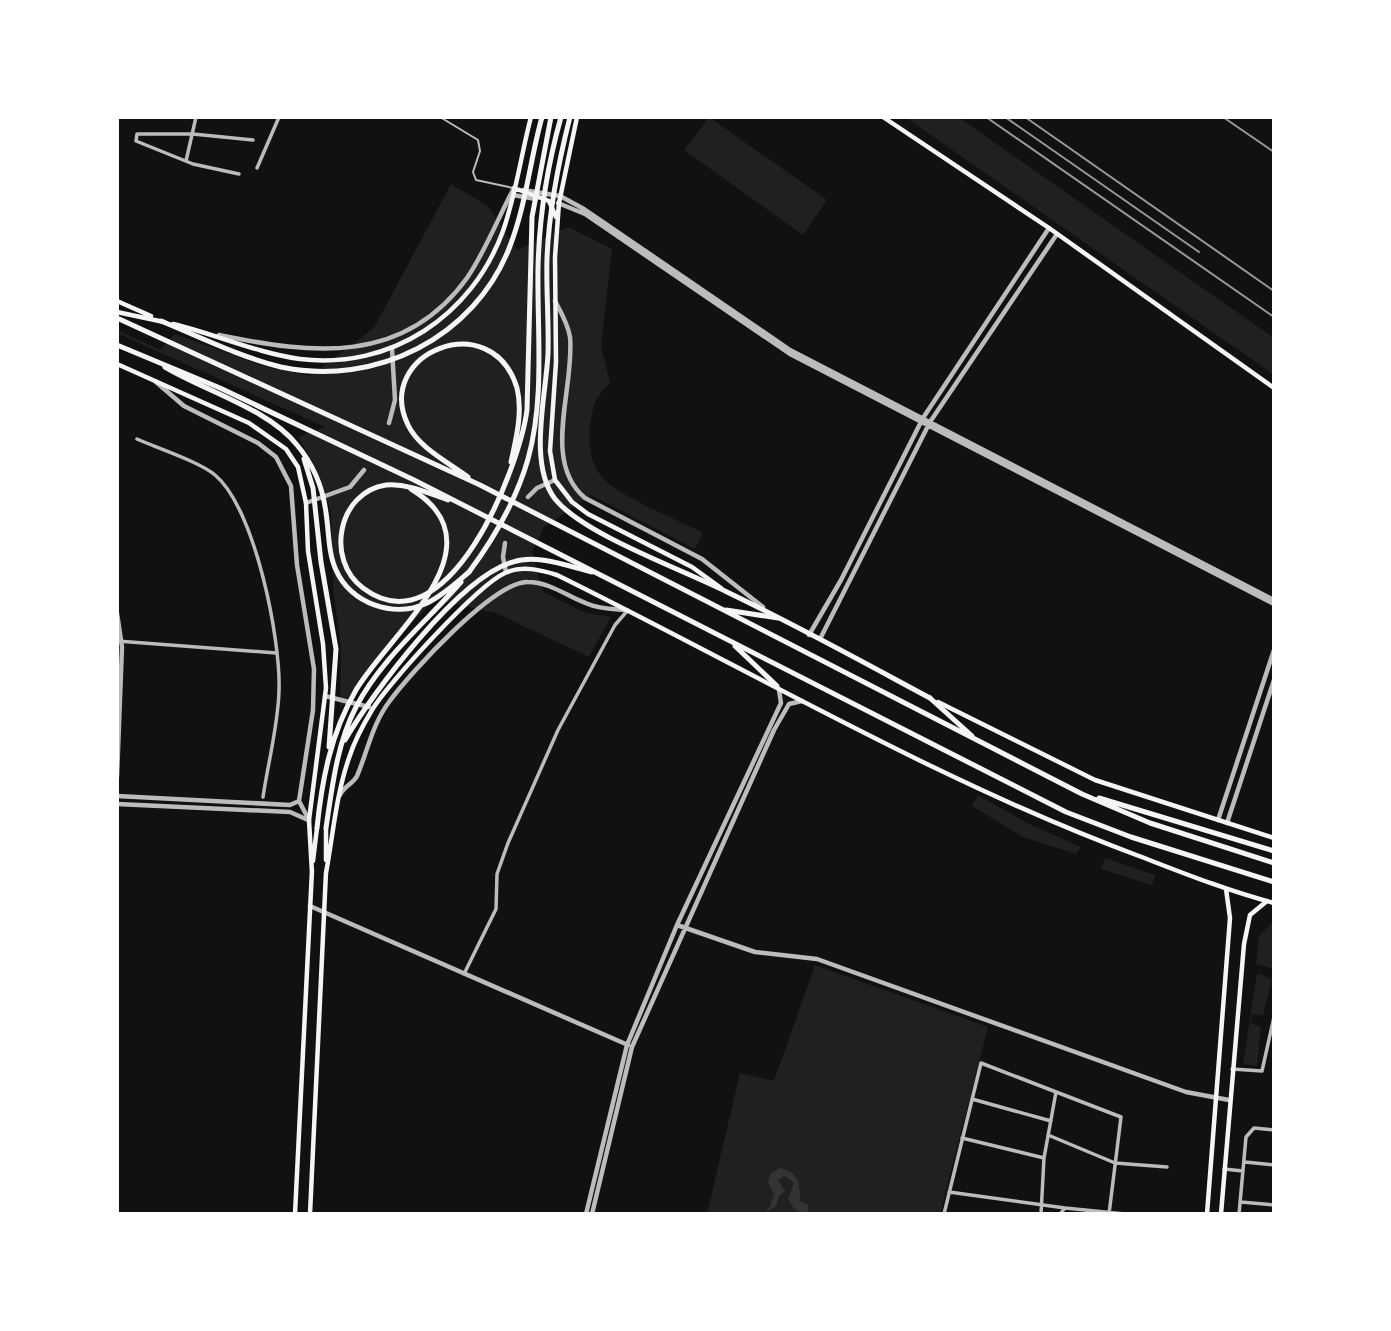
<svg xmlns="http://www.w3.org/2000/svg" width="1391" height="1331" viewBox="0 0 1391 1331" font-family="'Sofia Sans Condensed',sans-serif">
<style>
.green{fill:#202020}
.water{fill:#333}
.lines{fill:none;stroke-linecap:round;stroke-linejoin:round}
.service{stroke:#bcbcbc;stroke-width:2}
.minor{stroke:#bcbcbc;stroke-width:3.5}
.tertiary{stroke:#bcbcbc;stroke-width:4.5}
.secondary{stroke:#f5f5f5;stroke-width:4.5}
.primary{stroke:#f5f5f5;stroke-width:5}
.trunk{stroke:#f5f5f5;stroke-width:5}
.rail{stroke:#9a9a9a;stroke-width:2}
</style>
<rect width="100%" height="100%" fill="#111"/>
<path class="green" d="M709,117L827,200L803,235L684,150Z
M905,117H958L1274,338V375Z
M451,184L488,206L517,250L568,227L612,249L601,346L610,383C594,399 594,403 590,425C588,443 590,463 602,477C617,496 679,520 703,533L695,549L591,495L544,527L532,552L543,592L586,613L611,617L589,657L496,613L435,600L380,653L340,709L341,647L333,588L331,511L316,467L298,437L325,427L117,333V330L160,350L175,334L263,366L310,376L374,328Z
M978,795L1031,825L1081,847L1076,854L1023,837L972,806Z
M1105,858L1155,875L1152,885L1101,869Z
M1274,921V969L1256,964L1259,936Z
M815,965L988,1027L940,1214H707L740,1073L774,1081Z
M1257,973L1272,979L1263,1016L1252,1014L1251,1023L1261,1027L1257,1066L1243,1064Z"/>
<path class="water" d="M780,1168C799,1172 800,1184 800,1201L809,1206L807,1214L795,1210L788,1199L794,1183L785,1176L778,1180L785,1191L779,1196L776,1206L763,1214L770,1207L774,1194L768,1182L771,1173Z"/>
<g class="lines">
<path class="service" d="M440,117L478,140L480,151L473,172L476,180L513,188"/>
<path class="minor" d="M186,161L196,117
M257,168L279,117
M239,174L193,164L136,141L137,134H193L253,140
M137,439C157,448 200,462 215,475C255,508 281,640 279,691C278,726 268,763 263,797
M117,641L276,653
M464,974L496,909L497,874L508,843L558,730L615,625L628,610
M1232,1069L1262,1071L1274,1017
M972,1099L1051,1121
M1048,1135L1115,1163L1167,1167
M962,1138L1044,1158
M1245,1162L1274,1165
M1224,1169L1243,1171
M949,1192L1065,1208
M1241,1202L1274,1205
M944,1214L981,1063L1121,1117L1109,1214
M1041,1214L1044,1158L1056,1092
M1060,1214L1065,1208L1125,1214
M1239,1214L1246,1137L1254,1128L1274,1130"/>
<path class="tertiary" d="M523,190L560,196L584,209L790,350L1274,600
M513,195L536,199
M558,203L585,214L790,354L1274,604
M555,301C561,312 568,324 570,337C575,388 541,461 585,498L702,559L763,607
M219,335C312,354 403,366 467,278C486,250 498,218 514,188
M156,382L184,406L258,443L276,457L291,486L297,565L314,669L313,710L299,801L309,820
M389,423L395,400L392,349
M528,497L537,488L555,480
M306,503L350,487L364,470
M505,543L503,557L506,572
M117,613L122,647L117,777
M809,635L841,580L923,418L1049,228
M820,639L930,422L1057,234
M325,696L369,707
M340,795C344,786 353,784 357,776C368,750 372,725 389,702C410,673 494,581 528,582C550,582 568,597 588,604C599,609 613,609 625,610
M117,796L290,805L299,801
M117,804L290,812L308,820
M1218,820L1274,650
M1227,823L1274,680
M310,906L628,1045
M677,925L755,952L817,959L1186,1092L1229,1100
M586,1214L627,1045L677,925L781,703L779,690
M592,1214L632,1047L774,730L789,704L802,701"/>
<path class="secondary" d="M577,117L559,203L555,257L556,362L550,451L555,480L572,502L588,514L692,567L721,588
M883,117L1049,228L1274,388
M514,188L549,201L556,217
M117,301L151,316
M117,312L164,322
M173,324C215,334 257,353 300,359C391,370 472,316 503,231C516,194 521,155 531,117
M117,364L249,423L286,449L298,467L306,503L308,551L323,644L326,688L309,820L312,873
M938,702L1095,780L1274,838
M326,828V860
M313,861L317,828
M326,873C333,835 336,795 349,758C354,742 363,725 372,710C389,682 478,585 505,573C522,565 541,570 557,575C750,670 937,781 1139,856C1183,873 1228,891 1274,903
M295,1214L312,870
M310,1214L326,872
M1207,1214L1230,918L1226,889
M1221,1214L1244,944L1250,915L1267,901"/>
<path class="primary" d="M570,117C558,164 549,210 547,258C546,290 549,322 548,354C546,396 528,464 555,499C584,535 684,570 727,592C796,625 863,662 930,698
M161,321C200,337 240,357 281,367C375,387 475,338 510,246C526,205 530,160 542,117
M165,367C205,391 269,409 297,445C313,464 323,488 326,513C329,531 328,553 336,570C350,603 394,619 427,603C442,596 456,583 469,572
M304,459L313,488L321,562L336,649L329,747
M345,740C373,692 459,577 513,562C537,554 567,566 592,572
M317,828C322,779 331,733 356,690C388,635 505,546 411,489
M326,828C332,788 337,743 356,707C381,659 426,622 461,582"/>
<path class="trunk" d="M117,318L480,485L1082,794L1150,823L1274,863
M117,345L220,388L414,480L1066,812L1131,837L1274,882
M468,477C448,462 419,448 408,425C373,353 492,305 517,388C523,412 516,439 511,462
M448,500C428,493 407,483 386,485C338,492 325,560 363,588C448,652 519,469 527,410L532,217L551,117
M469,572C495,537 516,501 528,459C545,398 537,332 538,269C539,218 547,167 561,117
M726,610L778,618
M735,646L777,686
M930,698L972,736
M1099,798L1274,851"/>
<path class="rail" d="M986,117L1274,317
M1005,117L1199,252
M1025,117L1274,291
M1223,117L1274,152"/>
</g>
<rect width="1391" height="1331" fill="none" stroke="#ffffff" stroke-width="238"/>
</svg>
